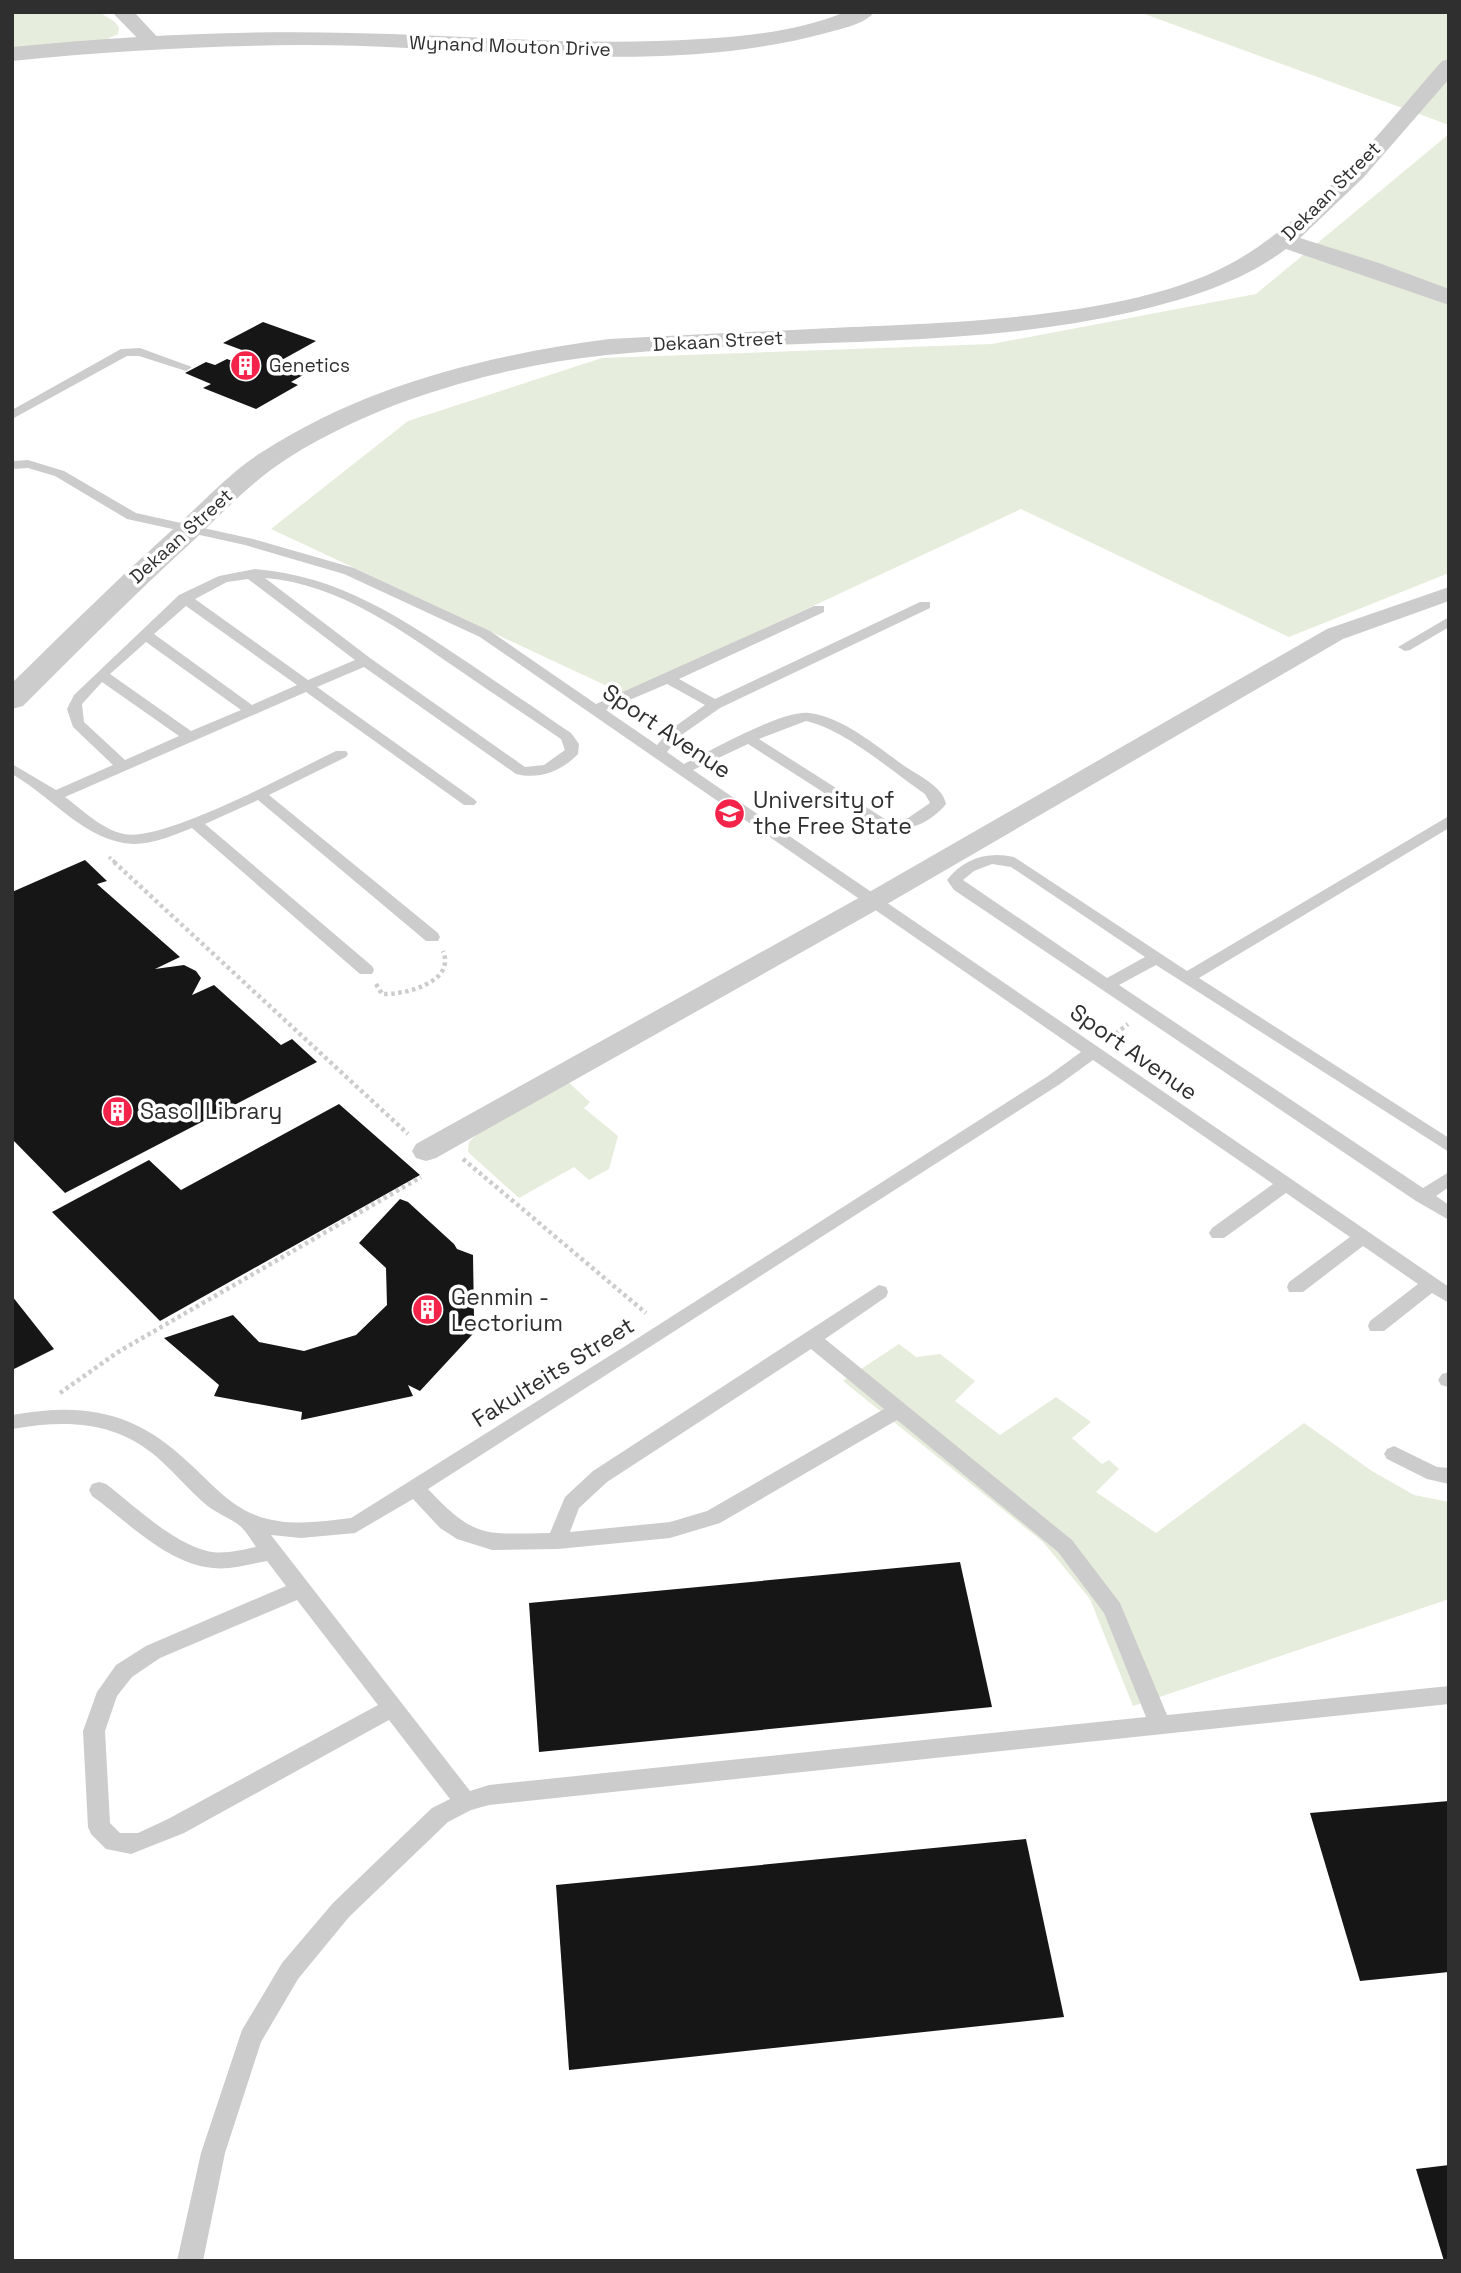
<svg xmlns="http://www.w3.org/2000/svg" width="1461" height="2273" viewBox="0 0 1461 2273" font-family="'Space Grotesk',sans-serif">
	<rect width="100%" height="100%" fill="#fff"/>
	<g fill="#e7eddc">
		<path d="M 12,12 L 99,12 L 115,22 L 119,28 L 118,34 L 103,41 L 12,50 Z"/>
		<path d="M 1139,12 L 1449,12 L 1449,125 Z"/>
		<path d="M 1449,134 L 1449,573 L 1289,637 L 1021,509 L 624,694 L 271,529 L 408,421 L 602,358 L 992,344 L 1256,294 Z"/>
		<path d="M 566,1080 L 590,1102 L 584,1108 L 618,1136 L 609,1169 L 589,1180 L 574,1167 L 519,1198 L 468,1152 L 469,1142 L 481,1130 Z"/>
		<path d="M 899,1344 L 916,1357 L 940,1354 L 975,1381 L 955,1401 L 1000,1435 L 1056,1397 L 1091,1422 L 1072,1438 L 1102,1464 L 1109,1460 L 1119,1469 L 1096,1492 L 1156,1533 L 1304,1423 L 1372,1471 L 1414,1495 L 1449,1502 L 1449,1599 L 1133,1706 L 1090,1599 L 1043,1542 L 843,1381 Z"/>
	</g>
	<g fill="#161616">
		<path d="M 263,322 L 316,341 L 280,361 L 293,365 L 288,368 L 303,375 L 291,382 L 298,385 L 256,409 L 203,388 L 211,384 L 185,373 L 206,362 L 215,365 L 227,359 L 235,362 L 250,353 L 223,343 Z"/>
		<path d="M 85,860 L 107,881 L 97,884 L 180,957 L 155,969 L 184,965 L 196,971 L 201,978 L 192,995 L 214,985 L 281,1045 L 292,1039 L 317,1062 L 65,1193 L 12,1139 L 12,892 Z"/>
		<path d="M 339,1104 L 420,1175 L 160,1321 L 52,1212 L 149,1160 L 181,1190 Z"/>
		<path d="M 400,1199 L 408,1202 L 454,1244 L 457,1249 L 473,1255 L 474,1316 L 471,1319 L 483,1323 L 420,1391 L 408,1385 L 413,1396 L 301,1420 L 302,1412 L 214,1396 L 219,1385 L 164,1338 L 233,1315 L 259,1342 L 304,1351 L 356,1335 L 387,1305 L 386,1268 L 359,1243 Z"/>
		<path d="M 12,1296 L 54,1349 L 12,1370 Z"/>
		<path d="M 960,1562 L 992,1707 L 539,1752 L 529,1603 Z"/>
		<path d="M 1449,1801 L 1449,1972 L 1360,1981 L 1310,1813 Z"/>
		<path d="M 1026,1839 L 1064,2017 L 569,2070 L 556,1885 Z"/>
		<path d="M 1449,2165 L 1449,2261 L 1444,2261 L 1416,2169 Z"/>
	</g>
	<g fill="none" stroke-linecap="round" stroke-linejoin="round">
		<path stroke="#ccc" stroke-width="3.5" stroke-dasharray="2.5 2.5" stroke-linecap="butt" d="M 109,857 L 116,863"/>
		<g stroke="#ccc" stroke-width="4.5" stroke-dasharray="3.5 3.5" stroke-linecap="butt">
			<path d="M 114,862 L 408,1134"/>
			<path d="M 376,984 L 382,994 C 405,995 456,982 443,951"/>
			<path d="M 1110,1038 L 1128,1024"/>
			<path d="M 463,1159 L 646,1313"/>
			<path d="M 60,1393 L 118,1352 L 421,1177"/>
		</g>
		<g fill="#ccc" fill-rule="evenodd">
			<path d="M 140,348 L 192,367 L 186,371 L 139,356 L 127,356 L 12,419 L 12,410 L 121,349 Z"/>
			<path d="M 28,460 L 64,471 L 136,513 L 253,539 L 354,568 L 490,631 L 596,704 L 814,606 L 824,606 L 824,612 L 679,679 L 715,699 L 920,602 L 930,602 L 930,608 L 720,708 L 680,736 L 667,752 L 684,764 C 711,751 781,710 809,713 C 843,717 876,746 903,765 C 917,775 943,786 946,804 C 930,824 904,834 879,828 L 748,744 L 693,770 L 1449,1287 L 1449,1303 L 1432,1293 L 1384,1331 L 1370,1331 L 1368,1326 L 1370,1321 L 1418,1284 L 1363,1246 L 1303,1292 L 1289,1292 L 1287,1287 L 1289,1282 L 1350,1237 L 1286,1193 L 1224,1238 L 1212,1238 L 1209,1233 L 1212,1228 L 1273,1184 L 1093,1060 L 1060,1084 L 428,1489 C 475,1539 484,1534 550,1533 L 565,1497 L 593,1471 L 879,1285 L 886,1287 L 888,1292 L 886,1297 L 825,1339 L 1072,1540 L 1120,1603 L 1167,1715 L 1449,1686 L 1449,1704 L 489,1805 L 471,1810 L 448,1822 L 349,1917 L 298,1979 L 261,2042 L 225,2153 L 203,2261 L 177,2261 L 201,2153 L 242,2030 L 282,1963 L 333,1903 L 432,1808 L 450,1799 L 389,1720 L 184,1833 L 131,1854 L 106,1849 L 91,1834 L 88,1827 L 83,1731 L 97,1692 L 116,1665 L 146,1646 L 286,1586 L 267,1561 C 250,1564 231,1570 213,1568 C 167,1564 127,1521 92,1496 L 89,1490 L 92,1484 L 99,1482 L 106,1484 C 136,1507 170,1541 207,1551 C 223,1555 241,1550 256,1547 C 252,1541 246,1531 240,1526 C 229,1517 215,1513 204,1503 C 188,1489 174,1472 158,1458 C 114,1420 66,1420 12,1429 L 12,1415 C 84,1402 135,1411 189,1463 C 210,1482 228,1504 255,1515 C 285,1527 320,1522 351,1518 L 638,1338 L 1048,1076 L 1081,1052 L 480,637 L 344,574 L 245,545 L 127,519 L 55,476 L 28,468 L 12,469 L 12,461 ZM 667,684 L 705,705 L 670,730 L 657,745 L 606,710 ZM 806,721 C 846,730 891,771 925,794 L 930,803 L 908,818 L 888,821 L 759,739 ZM 811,1349 L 884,1409 L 707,1511 L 670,1522 L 570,1532 L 579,1508 L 607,1482 ZM 897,1420 L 1058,1552 L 1104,1613 L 1146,1717 L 489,1785 L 470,1791 L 271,1535 L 301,1538 L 355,1533 L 413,1499 L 440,1528 L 457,1539 L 492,1550 L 558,1549 L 670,1538 L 720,1523 ZM 297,1600 L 378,1705 L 168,1819 L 138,1833 L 120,1833 L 110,1823 L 105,1731 L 117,1696 L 132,1677 L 160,1658 Z"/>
			<path d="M 255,569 C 340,576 401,618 470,664 C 500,685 530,704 559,725 L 571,733 L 579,744 L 578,754 C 562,771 539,780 516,774 L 364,667 L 317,687 L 474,799 L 477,802 L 474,805 L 464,805 L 306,692 L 65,797 C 81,809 103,830 124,834 C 165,842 294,771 336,751 L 346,751 L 348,754 L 346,757 L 269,795 L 438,933 L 440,937 L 438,941 L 426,941 L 258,800 L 205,824 L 372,966 L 374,970 L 372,974 L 360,974 L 192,828 C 174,835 153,844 134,844 C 87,843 51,796 12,774 L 12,764 L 56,790 L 113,765 L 73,727 L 67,709 L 74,695 L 179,595 L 219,576 ZM 265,578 C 340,584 402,631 462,672 C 495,695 528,716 561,739 L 565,750 L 544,765 L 525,767 L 370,658 ZM 248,579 L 355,660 L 308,680 L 195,599 L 227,582 ZM 186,606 L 297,685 L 252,705 L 154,634 ZM 146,642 L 241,710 L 191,731 L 110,674 ZM 102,682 L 179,736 L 125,760 L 84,722 L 82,704 Z"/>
			<path d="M 1449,617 L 1449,627 L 1410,650 L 1405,651 L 1398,647 Z"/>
			<path d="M 1449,816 L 1449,828 L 1199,978 L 1449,1138 L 1449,1152 L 1156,965 L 1119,985 L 1423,1188 L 1449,1172 L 1449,1187 L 1436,1196 L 1449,1205 L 1449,1220 L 1416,1201 L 954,890 L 947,880 C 964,858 988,851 1014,857 L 1187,971 ZM 992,864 L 1011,867 L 1145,957 L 1107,978 L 963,880 L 974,871 Z"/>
			<path d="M 1449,1372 L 1449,1387 L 1448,1387 L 1441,1385 L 1438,1380 L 1442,1374 Z"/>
			<path d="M 1394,1446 L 1437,1467 L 1449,1468 L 1449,1484 L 1427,1479 L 1387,1459 L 1384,1454 L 1387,1449 Z"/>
		</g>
		<path fill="#ccc" fill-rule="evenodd" d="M 1449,587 L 1449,601 L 1343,639 L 882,907 L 436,1158 L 426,1161 L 416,1158 L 412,1151 L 416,1144 L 864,895 L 1327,629 Z"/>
		<g fill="#ccc" fill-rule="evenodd">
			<path d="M 112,12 L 134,12 L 162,42 L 159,46 L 145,46 Z"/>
			<path d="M 1449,59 L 1449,79 L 1363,178 L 1300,238 L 1379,263 L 1449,289 L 1449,305 L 1286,249 C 1241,283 1187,299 1132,312 C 960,351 782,337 607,355 C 538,362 469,378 403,402 C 358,419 311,441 272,469 C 244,490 219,516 194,540 C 135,594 79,650 23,706 L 12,709 L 12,683 C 68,628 124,573 182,521 C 208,497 232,471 262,452 C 366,385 488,355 609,339 C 690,335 771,331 852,327 C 963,322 1142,317 1239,259 C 1320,210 1380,132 1442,61 Z"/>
		</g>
		<path fill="#ccc" fill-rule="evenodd" d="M 845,12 L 874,12 C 866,24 840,29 826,33 C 655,79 473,44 298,45 C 202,46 107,51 12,61 L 12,47 C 125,36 238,30 351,33 C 467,35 583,47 700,39 C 749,36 799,31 845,12 Z"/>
	</g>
	<defs>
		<symbol id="building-disc" viewBox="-11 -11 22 22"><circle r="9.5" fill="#f42349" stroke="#fff"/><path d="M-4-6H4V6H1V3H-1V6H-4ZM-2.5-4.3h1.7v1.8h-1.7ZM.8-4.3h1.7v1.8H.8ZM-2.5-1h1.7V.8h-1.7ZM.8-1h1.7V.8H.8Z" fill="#fff"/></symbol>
		<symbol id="university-disc" viewBox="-11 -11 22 22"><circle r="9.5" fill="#f42349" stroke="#fff"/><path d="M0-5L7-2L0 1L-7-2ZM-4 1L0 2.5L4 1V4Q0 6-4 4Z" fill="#fff"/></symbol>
	</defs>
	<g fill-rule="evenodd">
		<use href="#building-disc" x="228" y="348" width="35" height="35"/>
		<use href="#university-disc" x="712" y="796" width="35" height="35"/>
		<use href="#building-disc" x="100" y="1094" width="35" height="35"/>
		<use href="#building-disc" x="410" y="1292" width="35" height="35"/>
	</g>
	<g text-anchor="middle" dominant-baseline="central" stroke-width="7" stroke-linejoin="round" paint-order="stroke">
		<g font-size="19" fill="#2f2f2f" stroke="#fff">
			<text transform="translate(510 46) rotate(2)">Wynand Mouton Drive</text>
			<text transform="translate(1331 191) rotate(-45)">Dekaan Street</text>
			<text transform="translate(718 341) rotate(-3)">Dekaan Street</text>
			<text transform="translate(181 536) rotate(-42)">Dekaan Street</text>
		</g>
		<g font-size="19" fill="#2f2f2f" stroke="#fff" text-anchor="start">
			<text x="269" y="365">Genetics</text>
		</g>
		<g font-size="23" fill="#2f2f2f" stroke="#fff">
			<text transform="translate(667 731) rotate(34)">Sport Avenue</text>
			<text transform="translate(1134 1052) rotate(35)">Sport Avenue</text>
			<text transform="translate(553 1372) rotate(-32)">Fakulteits Street</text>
		</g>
		<g font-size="23" fill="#2f2f2f" stroke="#fff" text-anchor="start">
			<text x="753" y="800">University of<tspan x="753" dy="26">the Free State</tspan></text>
			<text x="140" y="1111">Sasol Library</text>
			<text x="451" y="1297">Genmin -<tspan x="451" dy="26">Lectorium</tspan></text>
		</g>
	</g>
	<rect width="1461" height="2273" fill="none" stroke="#2f2f2f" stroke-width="28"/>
</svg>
